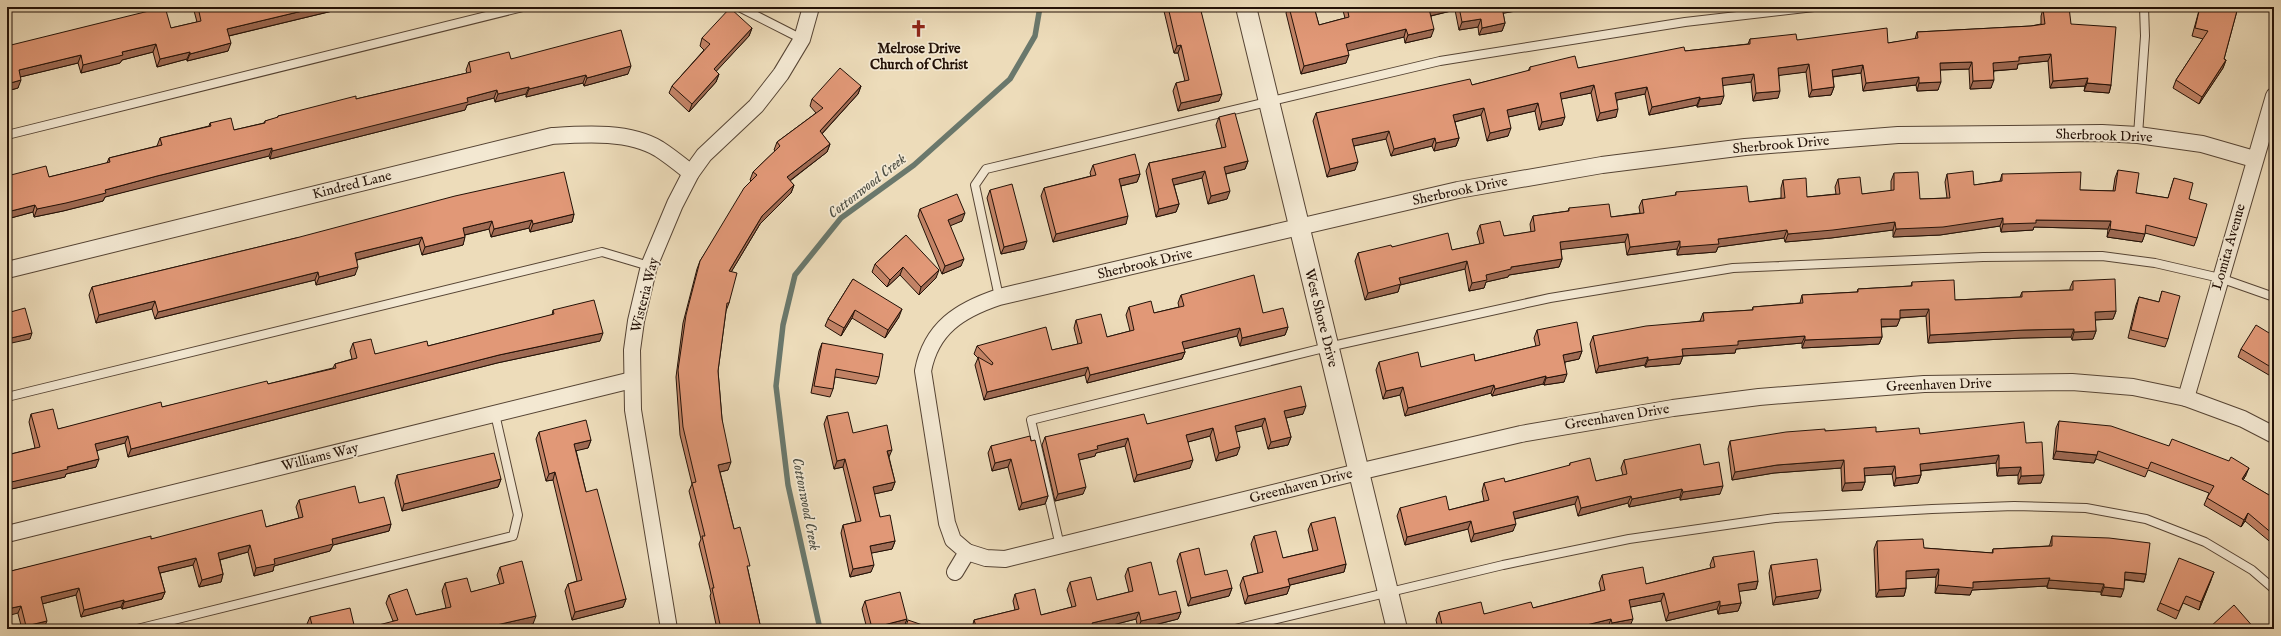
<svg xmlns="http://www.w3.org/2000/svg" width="2281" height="636" viewBox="0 0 2281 636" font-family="'IM FELL English',serif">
	<rect width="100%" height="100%" fill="#eddcba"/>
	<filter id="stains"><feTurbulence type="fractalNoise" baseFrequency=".005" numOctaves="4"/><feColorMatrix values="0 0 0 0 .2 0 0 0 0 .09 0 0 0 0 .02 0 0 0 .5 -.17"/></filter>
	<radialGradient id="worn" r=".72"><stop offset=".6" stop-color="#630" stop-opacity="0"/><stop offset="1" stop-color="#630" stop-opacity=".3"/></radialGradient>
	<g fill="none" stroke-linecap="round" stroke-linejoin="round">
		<path stroke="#6a786c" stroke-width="5.5" d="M 820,629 L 788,485 L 776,386 L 783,325 L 795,275 L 841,218 L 914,165 L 1010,79 L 1035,36 L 1040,7"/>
		<defs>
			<g id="service">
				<path d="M 739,7 L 802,39"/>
				<path d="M 7,135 L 523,7"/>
				<path d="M 2138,135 L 2145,36 L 2144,7"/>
				<path d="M 999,297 L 975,185 L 986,169 L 1440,61 L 1685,22 L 1814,7"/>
				<path d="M 7,397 L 602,252 L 649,266"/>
				<path d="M 1060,546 L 1031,420 L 1328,347 L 1550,298 L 1733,268 L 1983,257 L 2102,256 L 2155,263 L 2220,278 L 2274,297"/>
				<path d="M 137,629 L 513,536 L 518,515 L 495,414"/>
				<path d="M 1235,629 L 1503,565 L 1629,539 L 1775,518 L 1932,509 L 2014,506 L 2086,508 L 2146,519 L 2205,542 L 2252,570 L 2274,589"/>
			</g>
			<g id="minor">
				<path d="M 7,270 L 552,136 C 586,134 629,131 659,149 C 670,156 681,165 691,173"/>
				<path d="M 2186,398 L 2274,96"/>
				<path d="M 7,534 L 632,380"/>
				<path d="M 967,552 L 986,558 L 1005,559 L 1358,472 L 1521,434 L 1673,408 L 1759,397 L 1924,384 L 2072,382 L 2133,387 L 2186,398 L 2243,419 L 2274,435"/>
				<path d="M 955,572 L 967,552 L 953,540 L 947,523 L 923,371 C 931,328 960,310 999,297 L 1458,190 L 1602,165 L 1745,147 L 1898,135 L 2102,133 L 2138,135 L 2202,144 L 2254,159"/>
				<path d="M 669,629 L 633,410 L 632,350 L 636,321 L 649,266 L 675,204 L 691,173 L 704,155 L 756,106 L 781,74 L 802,39 L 811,7"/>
			</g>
			<path id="tertiary" d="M 1246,7 L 1397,629"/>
		</defs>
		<use href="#service" stroke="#564434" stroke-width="10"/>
		<use href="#minor" stroke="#564434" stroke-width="18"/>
		<use href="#tertiary" stroke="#564434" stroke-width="22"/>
		<use href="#service" stroke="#f3e8d2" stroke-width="8"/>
		<use href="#minor" stroke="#f3e8d2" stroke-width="16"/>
		<use href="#tertiary" stroke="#f3e8d2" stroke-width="20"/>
	</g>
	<g fill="#c28366" stroke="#231107">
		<path d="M 193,7 L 349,7 L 229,36 L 228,51 L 187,61 L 187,59 L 157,67 L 153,52 L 122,60 L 120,63 L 81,73 L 78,63 L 20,77 L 18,88 L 7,91 L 7,46 L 171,28 L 197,22 Z"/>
		<path d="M 1163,7 L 1200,7 L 1219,101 L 1178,111 L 1173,91 L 1176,83 L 1185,81 L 1178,53 L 1174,53 Z"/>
		<path d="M 1288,7 L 1314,7 L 1319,25 L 1345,18 L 1342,7 L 1539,7 L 1503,13 L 1505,23 L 1502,31 L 1479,35 L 1478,27 L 1459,30 L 1455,10 L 1431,16 L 1431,37 L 1405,43 L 1404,37 L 1348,50 L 1346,63 L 1301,74 L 1286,13 Z"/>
		<path d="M 2200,7 L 2238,7 L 2224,59 L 2226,60 L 2223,68 L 2199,104 L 2173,88 L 2176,80 L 2203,39 L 2192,36 Z"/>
		<path d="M 2043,9 L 2071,24 L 2111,85 L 2109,93 L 2084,91 L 2085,86 L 2050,88 L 2048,61 L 2018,64 L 2017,69 L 1994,71 L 1991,88 L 1970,89 L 1969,69 L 1940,70 L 1938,90 L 1917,91 L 1916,85 L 1863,91 L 1861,73 L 1833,77 L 1834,87 L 1831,95 L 1809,97 L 1806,72 L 1779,75 L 1778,98 L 1753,101 L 1751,82 L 1723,85 L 1721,104 L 1697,107 L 1697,105 L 1649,115 L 1645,94 L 1617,100 L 1616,117 L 1597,121 L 1591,93 L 1561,99 L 1562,125 L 1539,130 L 1535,111 L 1508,117 L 1508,136 L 1487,141 L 1481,115 L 1455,122 L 1459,138 L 1456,146 L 1434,151 L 1432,146 L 1391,156 L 1386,139 L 1354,146 L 1355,170 L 1327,177 L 1313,121 L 1316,113 L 1472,85 L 1528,71 L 1530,67 L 1578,68 L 1685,51 L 1748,44 L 1750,39 L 1888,43 L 1915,39 L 1917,32 L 2031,26 L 2041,24 L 2041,16 Z"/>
		<path d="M 752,28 L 749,36 L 716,71 L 719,74 L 716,82 L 689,112 L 669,93 L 672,86 L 704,50 L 700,46 L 702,38 Z"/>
		<path d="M 511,59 L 628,74 L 584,86 L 583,83 L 526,97 L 526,94 L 495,102 L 494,98 L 467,105 L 465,110 L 270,159 L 269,156 L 154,184 L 105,197 L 103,201 L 63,211 L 34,217 L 33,212 L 7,219 L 49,177 L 107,163 L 109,158 L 157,146 L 160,138 L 209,126 L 210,123 L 234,130 L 264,123 L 265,121 L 277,118 L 278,116 L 356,99 L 467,73 L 466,70 L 469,62 Z"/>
		<path d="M 861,86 L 858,94 L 822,134 L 830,144 L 827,152 L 790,181 L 794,185 L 791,193 L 760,224 L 731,272 L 729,303 L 726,311 L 718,371 L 722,419 L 728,470 L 720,472 L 734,529 L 748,570 L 761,629 L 717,629 L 710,596 L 711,593 L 699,544 L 701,539 L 689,491 L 692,484 L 680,435 L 676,377 L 683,323 L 697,269 L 700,261 L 751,181 L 750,180 L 753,172 L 775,151 L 774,150 L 777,142 L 816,113 L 810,106 L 812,99 Z"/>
		<path d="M 1219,117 L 1248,161 L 1245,169 L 1226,174 L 1227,199 L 1208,204 L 1202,178 L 1174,185 L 1179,204 L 1176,212 L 1156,217 L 1146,171 L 1149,163 L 1222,148 L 1216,125 Z"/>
		<path d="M 1093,165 L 1140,174 L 1137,182 L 1121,186 L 1126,224 L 1053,242 L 1041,196 L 1044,188 L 1091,176 L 1090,173 Z"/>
		<path d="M 2118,170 L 2136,193 L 2168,198 L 2174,178 L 2189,199 L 2197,238 L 2194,246 L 2145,233 L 2142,242 L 2107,237 L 2108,229 L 2034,227 L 2033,230 L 2001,232 L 2000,226 L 1940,235 L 1893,237 L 1893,230 L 1831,238 L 1785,242 L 1784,238 L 1718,247 L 1716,252 L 1677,255 L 1677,249 L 1627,255 L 1625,242 L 1561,249 L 1562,259 L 1559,267 L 1509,275 L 1508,277 L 1486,282 L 1484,288 L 1469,291 L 1465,269 L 1400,285 L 1398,292 L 1365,300 L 1355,261 L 1358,253 L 1392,247 L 1452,250 L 1480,244 L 1477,233 L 1480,225 L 1504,236 L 1531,232 L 1530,224 L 1533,216 L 1568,211 L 1569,208 L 1611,217 L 1640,213 L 1639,207 L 1642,200 L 1675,196 L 1676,192 L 1749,202 L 1781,198 L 1781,188 L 1783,180 L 1807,197 L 1836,194 L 1835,187 L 1838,179 L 1862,194 L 1891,191 L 1891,181 L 1894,173 L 1920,199 L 1947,198 L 1945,182 L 1947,174 L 1974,185 L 2000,181 L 2002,174 L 2080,190 L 2113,191 L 2115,178 Z"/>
		<path d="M 990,190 L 1024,249 L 1001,254 L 987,198 Z"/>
		<path d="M 920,209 L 962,221 L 950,225 L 961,266 L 942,274 L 918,216 Z"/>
		<path d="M 574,214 L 572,222 L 530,232 L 529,228 L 491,237 L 489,229 L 465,235 L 463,245 L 422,255 L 419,244 L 357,260 L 355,275 L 316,285 L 315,280 L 155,319 L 152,309 L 96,323 L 89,295 L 92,287 L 296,238 Z"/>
		<path d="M 906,235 L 936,278 L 919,295 L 900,275 L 887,287 L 872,272 L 875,264 Z"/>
		<path d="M 853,279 L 899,317 L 885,338 L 852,318 L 841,336 L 825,326 L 828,319 Z"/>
		<path d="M 2073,281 L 2116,311 L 2113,319 L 2095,320 L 2096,331 L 2093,339 L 2072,340 L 2071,337 L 2021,338 L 1928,343 L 1926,316 L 1900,318 L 1897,326 L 1881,327 L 1882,337 L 1879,344 L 1802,348 L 1802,343 L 1736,349 L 1735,353 L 1683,356 L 1680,364 L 1645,367 L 1645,365 L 1596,373 L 1590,344 L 1593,336 L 1700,321 L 1703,313 L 1752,310 L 1753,307 L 1800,303 L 1802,295 L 1857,292 L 1858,289 L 1911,286 L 1912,282 L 1955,300 L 2020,297 L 2022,292 L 2070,290 L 2070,288 Z"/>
		<path d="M 2162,291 L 2168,339 L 2165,347 L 2128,338 L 2136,305 L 2139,297 L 2159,302 Z"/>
		<path d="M 1181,295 L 1263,313 L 1288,327 L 1285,335 L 1240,346 L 1237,336 L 1184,349 L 1185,352 L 1182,359 L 1087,383 L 1085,375 L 984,400 L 975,365 L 978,358 L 974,354 L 977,346 L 1052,350 L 1078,344 L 1074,328 L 1076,320 L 1107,337 L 1130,331 L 1126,315 L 1129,307 L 1154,313 L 1179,307 L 1178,303 Z"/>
		<path d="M 553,310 L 600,341 L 497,363 L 128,457 L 125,443 L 97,450 L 96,467 L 66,474 L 65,477 L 7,490 L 7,455 L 35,448 L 29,422 L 31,414 L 58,429 L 162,407 L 268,384 L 333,368 L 335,364 L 352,359 L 350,351 L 353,343 L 375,354 L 428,346 L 552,315 Z"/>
		<path d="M 1537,330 L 1582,351 L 1579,359 L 1565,362 L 1564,382 L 1544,385 L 1543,384 L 1492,396 L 1491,393 L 1405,416 L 1400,395 L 1383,399 L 1376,370 L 1379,362 L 1421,367 L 1475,361 L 1536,346 L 1534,338 Z"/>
		<path d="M 2274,336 L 2274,378 L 2238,357 L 2241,349 Z"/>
		<path d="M 822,343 L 879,377 L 876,384 L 835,377 L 833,389 L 830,397 L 811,393 L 819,351 Z"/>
		<path d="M 1303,414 L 1286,418 L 1291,437 L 1288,445 L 1268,449 L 1262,426 L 1236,432 L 1237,455 L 1216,461 L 1210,436 L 1188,442 L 1190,468 L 1134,482 L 1125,446 L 1096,453 L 1095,456 L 1079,460 L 1083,494 L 1055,501 L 1042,445 L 1045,437 L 1147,424 Z"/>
		<path d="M 827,416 L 889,457 L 895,482 L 892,490 L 874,494 L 880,517 L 895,541 L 892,549 L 871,553 L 871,572 L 850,577 L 841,533 L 843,525 L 856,522 L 843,467 L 834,469 L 824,424 Z"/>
		<path d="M 2059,421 L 2246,475 L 2243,480 L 2274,498 L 2274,545 L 2245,521 L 2241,527 L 2204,505 L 2207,498 L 2209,493 L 2148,470 L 2145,477 L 2096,459 L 2094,463 L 2053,459 L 2056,428 Z"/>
		<path d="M 1825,431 L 1876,432 L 1920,434 L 2026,443 L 2041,483 L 2018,484 L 2018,475 L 1997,476 L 1996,463 L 1921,471 L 1921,475 L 1918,483 L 1894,486 L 1892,474 L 1865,475 L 1865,482 L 1862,490 L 1842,491 L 1841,468 L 1774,473 L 1732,480 L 1728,449 L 1730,441 Z"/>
		<path d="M 539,432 L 591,440 L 588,448 L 576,450 L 586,492 L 626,599 L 623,607 L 572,620 L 565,591 L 568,584 L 577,581 L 553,480 L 546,481 L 536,439 Z"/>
		<path d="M 1031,441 L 1048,496 L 1045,504 L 1019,510 L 1008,467 L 992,471 L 988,453 L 991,446 Z"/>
		<path d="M 1624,460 L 1704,465 L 1720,494 L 1680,500 L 1680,497 L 1629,507 L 1628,503 L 1578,516 L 1575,504 L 1515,519 L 1513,531 L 1471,542 L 1468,529 L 1405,545 L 1397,516 L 1400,508 L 1449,510 L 1484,501 L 1482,491 L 1484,483 L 1505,482 L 1569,466 L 1570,463 L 1596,481 L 1623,475 L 1621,468 Z"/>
		<path d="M 397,475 L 501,479 L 498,487 L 402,511 L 395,483 Z"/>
		<path d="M 299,500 L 359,503 L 391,524 L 389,531 L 333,545 L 330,551 L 274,566 L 273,571 L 254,576 L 248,552 L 220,560 L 223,574 L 221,582 L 199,587 L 193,565 L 160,573 L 165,592 L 162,599 L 122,609 L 121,607 L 81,617 L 76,595 L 42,604 L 44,628 L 42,629 L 22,629 L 7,572 L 151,539 L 266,527 L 299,518 L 296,507 Z"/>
		<path d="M 1311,523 L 1346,564 L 1344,572 L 1290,585 L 1287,594 L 1245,604 L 1240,585 L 1243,577 L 1258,573 L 1251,544 L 1254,536 L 1283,558 L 1313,551 L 1308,530 Z"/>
		<path d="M 2052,536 L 2146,574 L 2144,582 L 2125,580 L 2121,597 L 2101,595 L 2101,592 L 2047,588 L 2047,586 L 1972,590 L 1970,595 L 1935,593 L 1936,577 L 1906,578 L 1906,588 L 1904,596 L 1876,597 L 1874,549 L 1877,541 L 1924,548 L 1992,553 L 1993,549 L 2049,546 L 2050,544 Z"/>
		<path d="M 1180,553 L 1205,575 L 1232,588 L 1229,596 L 1188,606 L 1177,561 Z"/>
		<path d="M 1713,557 L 1758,581 L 1756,589 L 1739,591 L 1741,603 L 1738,611 L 1718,614 L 1717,609 L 1666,621 L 1661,601 L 1630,607 L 1630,626 L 1618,629 L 1609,629 L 1608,627 L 1599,629 L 1438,629 L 1436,620 L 1439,612 L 1484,614 L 1533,608 L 1601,591 L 1599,583 L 1602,575 L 1646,584 L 1711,568 L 1710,565 Z"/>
		<path d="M 1771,565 L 1818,598 L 1773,605 L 1769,573 Z"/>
		<path d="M 500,567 L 533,624 L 393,621 L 386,603 L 389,595 L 416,615 L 446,608 L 442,591 L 445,583 L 471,592 L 500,585 L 497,575 Z"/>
		<path d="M 1128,568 L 1159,595 L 1181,612 L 1178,619 L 1139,629 L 1138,629 L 1136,619 L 1097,629 L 972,629 L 972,628 L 974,620 L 1015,610 L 1013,601 L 1015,594 L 1041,615 L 1072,607 L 1067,590 L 1070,582 L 1097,600 L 1129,592 L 1125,576 Z"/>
		<path d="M 2211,580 L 2199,610 L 2183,603 L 2176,619 L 2157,610 L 2160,603 Z"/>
		<path d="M 865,601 L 907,619 L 904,627 L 895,629 L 867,629 L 862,609 Z"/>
		<path d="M 310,617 L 355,629 L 308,629 L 307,624 Z"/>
	</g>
	<g fill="#9e6a53" stroke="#231107">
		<path d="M 319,7 L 349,7 L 224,37 L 227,29 Z"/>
		<path d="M 1438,7 L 1456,7 L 1455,10 L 1426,17 L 1429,9 Z"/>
		<path d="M 1501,7 L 1539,7 L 1499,14 Z"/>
		<path d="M 1565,7 L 1575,7 L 1564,9 Z"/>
		<path d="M 1618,7 L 1631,7 L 1618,9 Z"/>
		<path d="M 1481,19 L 1478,27 L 1459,30 L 1462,22 Z"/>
		<path d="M 1505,23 L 1502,31 L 1479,35 L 1482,28 Z"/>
		<path d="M 752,28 L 749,36 L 711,77 L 714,69 Z"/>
		<path d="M 1406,29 L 1404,37 L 1343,52 L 1346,44 Z"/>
		<path d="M 1434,29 L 1431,37 L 1405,43 L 1408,35 Z"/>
		<path d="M 231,43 L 228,51 L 187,61 L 190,54 Z"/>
		<path d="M 156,44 L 153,52 L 122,60 L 120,63 L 81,73 L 83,65 L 122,52 Z"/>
		<path d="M 1181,45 L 1178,53 L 1174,53 L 1177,46 Z"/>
		<path d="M 190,52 L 187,59 L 157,67 L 160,59 Z"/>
		<path d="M 2051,54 L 2048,61 L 2018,64 L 2017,69 L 1990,71 L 1993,63 L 2019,57 Z"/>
		<path d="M 81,55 L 78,63 L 16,78 L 19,70 Z"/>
		<path d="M 1349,55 L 1346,63 L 1301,74 L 1304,66 Z"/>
		<path d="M 2226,60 L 2223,68 L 2199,104 L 2202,97 Z"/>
		<path d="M 1972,62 L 1969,69 L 1937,70 L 1940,63 Z"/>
		<path d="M 1809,64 L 1806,72 L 1775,76 L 1778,68 Z"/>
		<path d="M 1863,65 L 1861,73 L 1829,77 L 1832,70 Z"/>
		<path d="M 631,66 L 628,74 L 584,86 L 587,78 Z"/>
		<path d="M 719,74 L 716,82 L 689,112 L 692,104 Z"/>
		<path d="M 1754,74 L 1751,82 L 1719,86 L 1722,78 Z"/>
		<path d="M 586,75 L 583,83 L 526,97 L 529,89 Z"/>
		<path d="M 1919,77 L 1916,85 L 1863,91 L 1866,83 Z"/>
		<path d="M 2088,78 L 2085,86 L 2050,88 L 2053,81 Z"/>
		<path d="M 21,80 L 18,88 L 7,91 L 7,84 Z"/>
		<path d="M 1994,80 L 1991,88 L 1970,89 L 1973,81 Z"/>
		<path d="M 1941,82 L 1938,90 L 1917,91 L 1919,83 Z"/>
		<path d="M 2087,83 L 2111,85 L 2109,93 L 2084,91 Z"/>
		<path d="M 1594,85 L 1591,93 L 1557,100 L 1560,93 Z"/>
		<path d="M 861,86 L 858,94 L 817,139 L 820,131 Z"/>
		<path d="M 529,87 L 526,94 L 495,102 L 498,94 Z"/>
		<path d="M 1647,87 L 1645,94 L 1612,101 L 1615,93 Z"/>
		<path d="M 1834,87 L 1831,95 L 1809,97 L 1812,90 Z"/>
		<path d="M 497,90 L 494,98 L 467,105 L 465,110 L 270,159 L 272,151 L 467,98 Z"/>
		<path d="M 1780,91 L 1778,98 L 1753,101 L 1756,93 Z"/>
		<path d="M 1222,94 L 1219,101 L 1178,111 L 1181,103 Z"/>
		<path d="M 1724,96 L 1721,104 L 1697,107 L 1700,99 Z"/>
		<path d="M 1700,97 L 1697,105 L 1649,115 L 1652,107 Z"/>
		<path d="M 1538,103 L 1535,111 L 1504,118 L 1507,110 Z"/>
		<path d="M 1484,108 L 1481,115 L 1450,123 L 1453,115 Z"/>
		<path d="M 1618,109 L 1616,117 L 1597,121 L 1600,113 Z"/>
		<path d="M 1565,117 L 1562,125 L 1539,130 L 1542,122 Z"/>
		<path d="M 1511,128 L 1508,136 L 1487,141 L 1490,133 Z"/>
		<path d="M 1389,131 L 1386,139 L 1349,147 L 1352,139 Z"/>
		<path d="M 1435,138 L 1432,146 L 1391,156 L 1394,149 Z"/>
		<path d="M 1459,138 L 1456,146 L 1434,151 L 1436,143 Z"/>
		<path d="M 830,144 L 827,152 L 784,185 L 787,177 Z"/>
		<path d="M 272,148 L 269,156 L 105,197 L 103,201 L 63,211 L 34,217 L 37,209 L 105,190 L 157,176 Z"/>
		<path d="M 1248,161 L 1245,169 L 1221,175 L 1224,167 Z"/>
		<path d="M 1358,162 L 1355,170 L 1327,177 L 1330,169 Z"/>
		<path d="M 1205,171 L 1202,178 L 1170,186 L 1172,179 Z"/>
		<path d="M 1140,174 L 1137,182 L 1116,187 L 1119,179 Z"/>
		<path d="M 794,185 L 791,193 L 760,224 L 727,279 L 729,271 L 762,216 Z"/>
		<path d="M 1230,191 L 1227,199 L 1208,204 L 1211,196 Z"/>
		<path d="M 1179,204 L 1176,212 L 1156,217 L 1159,209 Z"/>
		<path d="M 35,205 L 33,212 L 7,219 L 7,212 Z"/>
		<path d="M 965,213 L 962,221 L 945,228 L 948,220 Z"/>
		<path d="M 574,214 L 572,222 L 530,232 L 533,224 Z"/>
		<path d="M 1128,216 L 1126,224 L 1053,242 L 1056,234 Z"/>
		<path d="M 2003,218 L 2000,226 L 1940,235 L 1893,237 L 1896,229 Z"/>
		<path d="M 532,220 L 529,228 L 491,237 L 494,229 Z"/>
		<path d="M 2036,220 L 2111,221 L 2108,229 L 2034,227 L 2033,230 L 2001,232 L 2003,224 Z"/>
		<path d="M 492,221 L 489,229 L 460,236 L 463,228 Z"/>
		<path d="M 1895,222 L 1893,230 L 1831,238 L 1785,242 L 1788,234 Z"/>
		<path d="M 2110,229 L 2145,234 L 2142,242 L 2107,237 Z"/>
		<path d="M 1787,230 L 1784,238 L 1718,247 L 1716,252 L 1677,255 L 1680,247 L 1718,239 Z"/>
		<path d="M 1628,234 L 1625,242 L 1557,250 L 1560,242 Z"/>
		<path d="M 422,237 L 419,244 L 352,261 L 355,253 Z"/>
		<path d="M 465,237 L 463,245 L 422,255 L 425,247 Z"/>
		<path d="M 1027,241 L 1024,249 L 1001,254 L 1004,247 Z"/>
		<path d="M 1680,241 L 1677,249 L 1627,255 L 1630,247 Z"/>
		<path d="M 964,259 L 961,266 L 942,274 L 945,266 Z"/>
		<path d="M 1562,259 L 1559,267 L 1509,275 L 1508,277 L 1486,282 L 1484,288 L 1469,291 L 1472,283 L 1486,275 L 1511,267 Z"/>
		<path d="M 1467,261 L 1465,269 L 1400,285 L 1398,292 L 1365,300 L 1368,293 L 1399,278 Z"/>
		<path d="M 358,267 L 355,275 L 316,285 L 319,277 Z"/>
		<path d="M 903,267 L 900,275 L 887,287 L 890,280 Z"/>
		<path d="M 939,270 L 936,278 L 919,295 L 921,287 Z"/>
		<path d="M 318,272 L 315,280 L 155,319 L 158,312 Z"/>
		<path d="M 155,301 L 152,309 L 96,323 L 99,315 Z"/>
		<path d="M 902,309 L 899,317 L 885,338 L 888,330 Z"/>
		<path d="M 1929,309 L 1926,316 L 1897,318 L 1900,310 Z"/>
		<path d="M 855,310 L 852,318 L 841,336 L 844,328 Z"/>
		<path d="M 2116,311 L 2113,319 L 2092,320 L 2095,312 Z"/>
		<path d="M 1881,319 L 1900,319 L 1897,326 L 1878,327 Z"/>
		<path d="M 1288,327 L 1285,335 L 1240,346 L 1242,338 Z"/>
		<path d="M 1240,328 L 1237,336 L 1180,350 L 1182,342 Z"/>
		<path d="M 2074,329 L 2071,337 L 2021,338 L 1928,343 L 1930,335 L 2024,330 Z"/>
		<path d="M 2096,331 L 2093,339 L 2072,340 L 2074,332 Z"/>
		<path d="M 32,333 L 30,339 L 7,344 L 7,339 Z"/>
		<path d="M 603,333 L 600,341 L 497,363 L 128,457 L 131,449 L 499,355 Z"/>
		<path d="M 1805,336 L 1802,343 L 1736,349 L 1735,353 L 1680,356 L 1682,349 L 1738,341 Z"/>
		<path d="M 1882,337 L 1879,344 L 1802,348 L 1805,340 Z"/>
		<path d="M 1582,351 L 1579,359 L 1560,363 L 1563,355 Z"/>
		<path d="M 1185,352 L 1182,359 L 1087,383 L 1090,375 Z"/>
		<path d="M 1683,356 L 1680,364 L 1645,367 L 1648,360 Z"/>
		<path d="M 1648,357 L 1645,365 L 1596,373 L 1599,366 Z"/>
		<path d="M 1088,367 L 1085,375 L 984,400 L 987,392 Z"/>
		<path d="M 1567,374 L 1564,382 L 1544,385 L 1546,378 Z"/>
		<path d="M 1546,376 L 1543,384 L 1492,396 L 1495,389 Z"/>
		<path d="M 1494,385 L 1491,393 L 1405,416 L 1408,408 Z"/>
		<path d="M 1403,387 L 1400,395 L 1383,399 L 1386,391 Z"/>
		<path d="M 1306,406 L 1303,414 L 1282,419 L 1284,411 Z"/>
		<path d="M 1265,418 L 1262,426 L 1232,433 L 1235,426 Z"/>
		<path d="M 1213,428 L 1210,436 L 1184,443 L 1186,435 Z"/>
		<path d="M 128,436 L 125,443 L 92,452 L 95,444 Z"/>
		<path d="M 1291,437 L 1288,445 L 1268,449 L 1271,442 Z"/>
		<path d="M 1128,438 L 1125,446 L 1096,453 L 1095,456 L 1075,461 L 1078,454 L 1097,446 Z"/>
		<path d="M 591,440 L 588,448 L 571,452 L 574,444 Z"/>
		<path d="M 1240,447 L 1237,455 L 1216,461 L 1219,453 Z"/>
		<path d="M 892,450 L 889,457 L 887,451 Z"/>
		<path d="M 2056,451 L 2097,455 L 2094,463 L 2053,459 Z"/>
		<path d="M 1999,455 L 1996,463 L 1917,471 L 1920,464 Z"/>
		<path d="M 99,459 L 96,467 L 66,474 L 65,477 L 7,490 L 7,483 Z"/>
		<path d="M 845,459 L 843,467 L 834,469 L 837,461 Z"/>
		<path d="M 1011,459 L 1008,467 L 992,471 L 995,463 Z"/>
		<path d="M 1193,460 L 1190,468 L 1134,482 L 1137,475 Z"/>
		<path d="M 1844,460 L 1841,468 L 1774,473 L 1732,480 L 1735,472 L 1777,465 Z"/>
		<path d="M 731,462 L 728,470 L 716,473 L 718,465 Z"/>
		<path d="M 1895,466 L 1892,474 L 1861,476 L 1864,468 Z"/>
		<path d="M 2021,467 L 2018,475 L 1997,476 L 1999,468 Z"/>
		<path d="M 2249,468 L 2246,475 L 2239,487 L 2242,479 Z"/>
		<path d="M 555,472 L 553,480 L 546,481 L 549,474 Z"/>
		<path d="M 1921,475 L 1918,483 L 1894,486 L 1896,478 Z"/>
		<path d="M 2044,475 L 2041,483 L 2018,484 L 2021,476 Z"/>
		<path d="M 501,479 L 498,487 L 402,511 L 404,504 Z"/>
		<path d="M 895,482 L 892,490 L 870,495 L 873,487 Z"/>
		<path d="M 1865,482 L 1862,490 L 1842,491 L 1845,483 Z"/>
		<path d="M 1723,486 L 1720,494 L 1680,500 L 1683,492 Z"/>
		<path d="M 1086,487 L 1083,494 L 1055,501 L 1058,494 Z"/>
		<path d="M 1682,489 L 1680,497 L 1629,507 L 1632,499 Z"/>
		<path d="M 1048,496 L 1045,504 L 1019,510 L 1022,503 Z"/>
		<path d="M 1578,496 L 1575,504 L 1510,520 L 1513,512 Z"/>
		<path d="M 1631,496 L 1628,503 L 1578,516 L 1581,508 Z"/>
		<path d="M 2248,513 L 2245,521 L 2241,527 L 2244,520 Z"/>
		<path d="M 1471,521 L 1468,529 L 1405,545 L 1407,537 Z"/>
		<path d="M 391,524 L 389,531 L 333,545 L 330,551 L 274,566 L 273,571 L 254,576 L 256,568 L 274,559 L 332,539 Z"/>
		<path d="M 1516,524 L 1513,531 L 1471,542 L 1474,534 Z"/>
		<path d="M 895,541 L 892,549 L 867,554 L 870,546 Z"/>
		<path d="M 250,545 L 248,552 L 215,561 L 218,553 Z"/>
		<path d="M 196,558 L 193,565 L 156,574 L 158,567 Z"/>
		<path d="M 1346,564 L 1344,572 L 1286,586 L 1288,579 Z"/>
		<path d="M 874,565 L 871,572 L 850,577 L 853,569 Z"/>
		<path d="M 1939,569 L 1936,577 L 1903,579 L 1906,571 Z"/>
		<path d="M 2125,572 L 2146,574 L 2144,582 L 2123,579 Z"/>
		<path d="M 2214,572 L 2211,580 L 2199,610 L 2201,602 Z"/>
		<path d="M 223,574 L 221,582 L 199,587 L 202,580 Z"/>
		<path d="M 2050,578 L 2047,586 L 1972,590 L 1970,595 L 1935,593 L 1938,585 L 1973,582 Z"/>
		<path d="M 2049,580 L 2104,584 L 2101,592 L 2047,588 Z"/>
		<path d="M 1758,581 L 1756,589 L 1735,592 L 1738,584 Z"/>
		<path d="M 1290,586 L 1287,594 L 1245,604 L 1248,596 Z"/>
		<path d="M 2104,587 L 2124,589 L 2121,597 L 2101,595 Z"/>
		<path d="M 79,588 L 76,595 L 38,605 L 41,597 Z"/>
		<path d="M 1232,588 L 1229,596 L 1188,606 L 1191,598 Z"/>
		<path d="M 1906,588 L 1904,596 L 1876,597 L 1879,590 Z"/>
		<path d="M 1821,590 L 1818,598 L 1773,605 L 1776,597 Z"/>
		<path d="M 165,592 L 162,599 L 122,609 L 124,602 Z"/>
		<path d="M 1664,593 L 1661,601 L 1626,608 L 1629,600 Z"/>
		<path d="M 626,599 L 623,607 L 572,620 L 575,612 Z"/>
		<path d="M 124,600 L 121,607 L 81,617 L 84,610 Z"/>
		<path d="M 1720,601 L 1717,609 L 1666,621 L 1669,613 Z"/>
		<path d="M 1741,603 L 1738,611 L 1718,614 L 1720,606 Z"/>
		<path d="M 21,606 L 18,613 L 7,616 L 7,609 Z"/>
		<path d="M 1139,612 L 1136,619 L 1097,629 L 1090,629 L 1092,623 Z"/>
		<path d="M 1181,612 L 1178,619 L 1138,629 L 1141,621 Z"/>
		<path d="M 536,616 L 533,624 L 510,629 L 479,629 Z"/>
		<path d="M 907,619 L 904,627 L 895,629 L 872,629 L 872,628 Z"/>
		<path d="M 1611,619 L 1608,627 L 1599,629 L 1570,629 Z"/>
		<path d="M 1633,619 L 1630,626 L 1618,629 L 1610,629 L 1612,623 Z"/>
		<path d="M 47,621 L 44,628 L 42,629 L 25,629 L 26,626 Z"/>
	</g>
	<g fill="#e19877" stroke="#231107">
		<path d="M 165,7 L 171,28 L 201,21 L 198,7 L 319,7 L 227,29 L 231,43 L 190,54 L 190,52 L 160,59 L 156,44 L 122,52 L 123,55 L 83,65 L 81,55 L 19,70 L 21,80 L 7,84 L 7,46 Z"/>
		<path d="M 1168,7 L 1200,7 L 1222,94 L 1181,103 L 1176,83 L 1189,80 L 1181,45 L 1177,46 Z"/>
		<path d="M 1289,7 L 1314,7 L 1319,25 L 1349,17 L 1347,7 L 1438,7 L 1429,9 L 1434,29 L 1408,35 L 1406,29 L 1346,44 L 1349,55 L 1304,66 Z"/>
		<path d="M 1459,7 L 1502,7 L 1505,23 L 1482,28 L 1481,19 L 1462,22 Z"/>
		<path d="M 2063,7 L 2069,7 L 2071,24 L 2116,27 L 2111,85 L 2087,83 L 2088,78 L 2053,81 L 2051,54 L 2019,57 L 2019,61 L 1993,63 L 1994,80 L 1973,81 L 1972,62 L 1940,63 L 1941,82 L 1919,83 L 1919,77 L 1866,83 L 1863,65 L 1832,70 L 1834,87 L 1812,90 L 1809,64 L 1778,68 L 1780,91 L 1756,93 L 1754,74 L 1722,78 L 1724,96 L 1700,99 L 1700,97 L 1652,107 L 1647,87 L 1615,93 L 1618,109 L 1600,113 L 1594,85 L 1560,93 L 1565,117 L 1542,122 L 1538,103 L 1507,110 L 1511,128 L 1490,133 L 1484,108 L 1453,115 L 1459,138 L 1436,143 L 1435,138 L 1394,149 L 1389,131 L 1352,139 L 1358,162 L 1330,169 L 1316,113 L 1470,79 L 1472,85 L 1530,70 L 1530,67 L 1575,56 L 1578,68 L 1684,47 L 1685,51 L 1750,44 L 1750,39 L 1796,34 L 1797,40 L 1887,28 L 1888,43 L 1918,38 L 1917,32 L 2031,26 L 2045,24 L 2043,9 Z"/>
		<path d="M 2200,7 L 2238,7 L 2224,59 L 2226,60 L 2202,97 L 2176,80 L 2208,31 L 2195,28 Z"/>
		<path d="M 730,8 L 752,28 L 714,69 L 719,74 L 692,104 L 672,86 L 710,44 L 702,38 Z"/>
		<path d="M 621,30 L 631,66 L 587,78 L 586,75 L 529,89 L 529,87 L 498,94 L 497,90 L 467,98 L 468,102 L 272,151 L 272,148 L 157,176 L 105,190 L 106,193 L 66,203 L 37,209 L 35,205 L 7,212 L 7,176 L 46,166 L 49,177 L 110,162 L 109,158 L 162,145 L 160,138 L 211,126 L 210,123 L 231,118 L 234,130 L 265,123 L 265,121 L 278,117 L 278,116 L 356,96 L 356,99 L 471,72 L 469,62 L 509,52 L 511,59 Z"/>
		<path d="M 840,68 L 861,86 L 820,131 L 830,144 L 787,177 L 794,185 L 762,216 L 729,271 L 737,273 L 729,303 L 727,303 L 718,371 L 722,419 L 731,462 L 718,465 L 734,529 L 740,527 L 750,566 L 747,566 L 761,629 L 721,629 L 712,588 L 714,588 L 702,536 L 705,536 L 692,483 L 696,482 L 683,427 L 678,370 L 686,315 L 700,261 L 744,188 L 757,175 L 753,172 L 780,146 L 777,142 L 823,108 L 812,99 Z"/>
		<path d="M 1235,113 L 1248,161 L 1224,167 L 1230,191 L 1211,196 L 1205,171 L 1172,179 L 1179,204 L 1159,209 L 1149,163 L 1226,147 L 1219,117 Z"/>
		<path d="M 1135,154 L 1140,174 L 1119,179 L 1128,216 L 1056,234 L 1044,188 L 1096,175 L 1093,165 Z"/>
		<path d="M 2118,170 L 2139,173 L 2136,193 L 2168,198 L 2174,178 L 2193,183 L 2189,199 L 2207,204 L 2197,238 L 2146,225 L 2145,234 L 2110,229 L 2111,221 L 2036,220 L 2036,223 L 2003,224 L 2003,218 L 1943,227 L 1896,229 L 1895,222 L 1833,230 L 1788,234 L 1787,230 L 1718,239 L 1719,244 L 1680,247 L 1680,241 L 1630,247 L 1628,234 L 1560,242 L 1562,259 L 1511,267 L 1511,269 L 1486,275 L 1487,280 L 1472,283 L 1467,261 L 1399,278 L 1401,284 L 1368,293 L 1358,253 L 1391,245 L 1392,247 L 1448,233 L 1452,250 L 1484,243 L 1480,225 L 1500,221 L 1504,236 L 1535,231 L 1533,216 L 1569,211 L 1569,208 L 1609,204 L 1611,217 L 1644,213 L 1642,200 L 1676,195 L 1676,192 L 1747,186 L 1749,202 L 1785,198 L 1783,180 L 1806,178 L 1807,197 L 1840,194 L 1838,179 L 1860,177 L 1862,194 L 1894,190 L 1894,173 L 1918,172 L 1920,199 L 1950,198 L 1947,174 L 1973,171 L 1974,185 L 2002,181 L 2002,174 L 2081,172 L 2080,190 L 2115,191 Z"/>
		<path d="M 564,172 L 574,214 L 533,224 L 532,220 L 494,229 L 492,221 L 463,228 L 465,237 L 425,247 L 422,237 L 355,253 L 358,267 L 319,277 L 318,272 L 158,312 L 155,301 L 99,315 L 92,287 L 296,238 L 455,196 Z"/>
		<path d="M 1012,184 L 1027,241 L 1004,247 L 990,190 Z"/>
		<path d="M 957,194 L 965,213 L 948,220 L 964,259 L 945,266 L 920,209 Z"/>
		<path d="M 906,235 L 939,270 L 921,287 L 903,267 L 890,280 L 875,264 Z"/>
		<path d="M 1254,275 L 1263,313 L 1283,308 L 1288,327 L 1242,338 L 1240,328 L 1182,342 L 1185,352 L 1090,375 L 1088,367 L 987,392 L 978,357 L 992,365 L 993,363 L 977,346 L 1046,327 L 1052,350 L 1082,343 L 1076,320 L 1101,314 L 1107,337 L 1134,330 L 1129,307 L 1151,301 L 1154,313 L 1184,306 L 1181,295 Z"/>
		<path d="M 853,279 L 902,309 L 888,330 L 855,310 L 844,328 L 828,319 Z"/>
		<path d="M 2115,279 L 2116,311 L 2095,312 L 2096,331 L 2074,332 L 2074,329 L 2024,330 L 1930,335 L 1929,309 L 1900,310 L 1900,319 L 1881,319 L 1882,337 L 1805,340 L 1805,336 L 1738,341 L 1738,345 L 1682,349 L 1683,356 L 1648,360 L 1648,357 L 1599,366 L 1593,336 L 1646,326 L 1704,321 L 1703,313 L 1753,310 L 1753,307 L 1803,303 L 1802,295 L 1858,292 L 1858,289 L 1912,286 L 1912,282 L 1954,280 L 1955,300 L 2022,297 L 2022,292 L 2073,290 L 2073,281 Z"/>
		<path d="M 2162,291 L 2180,296 L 2168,339 L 2131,330 L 2139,297 L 2159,302 Z"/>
		<path d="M 594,300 L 603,333 L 499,355 L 131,449 L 128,436 L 95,444 L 99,459 L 67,467 L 68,469 L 7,483 L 7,455 L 40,447 L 31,414 L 53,409 L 58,429 L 161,402 L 162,407 L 267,381 L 268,384 L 336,368 L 335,364 L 357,358 L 353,343 L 371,339 L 375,354 L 427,341 L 428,346 L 554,314 L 553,310 Z"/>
		<path d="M 25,308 L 32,333 L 7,339 L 7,313 Z"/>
		<path d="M 1577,322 L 1582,351 L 1563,355 L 1567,374 L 1546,378 L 1546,376 L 1495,389 L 1494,385 L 1408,408 L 1403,387 L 1386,391 L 1379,362 L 1418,352 L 1421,367 L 1474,354 L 1475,361 L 1540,345 L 1537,330 Z"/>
		<path d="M 2256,325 L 2274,336 L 2274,369 L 2241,349 Z"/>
		<path d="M 822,343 L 883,354 L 879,377 L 836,369 L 833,389 L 814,386 Z"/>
		<path d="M 1301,386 L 1306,406 L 1284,411 L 1291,437 L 1271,442 L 1265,418 L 1235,426 L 1240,447 L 1219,453 L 1213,428 L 1186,435 L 1193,460 L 1137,475 L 1128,438 L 1097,446 L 1098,449 L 1078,454 L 1086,487 L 1058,494 L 1045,437 L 1144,414 L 1147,424 Z"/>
		<path d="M 848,412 L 853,433 L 887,425 L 892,450 L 887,451 L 895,482 L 873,487 L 880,517 L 890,515 L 895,541 L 870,546 L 874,565 L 853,569 L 843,525 L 861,521 L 845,459 L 837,461 L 827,416 Z"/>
		<path d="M 586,420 L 591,440 L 574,444 L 586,492 L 597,489 L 626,599 L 575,612 L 568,584 L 582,580 L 555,472 L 549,474 L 539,432 Z"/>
		<path d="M 2059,421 L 2111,426 L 2169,446 L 2172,439 L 2229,461 L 2231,457 L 2249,468 L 2242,479 L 2274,498 L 2274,535 L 2248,513 L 2244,520 L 2207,498 L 2214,486 L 2151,462 L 2148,469 L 2098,451 L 2097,455 L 2056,451 Z"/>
		<path d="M 2024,422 L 2026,443 L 2042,442 L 2044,475 L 2021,476 L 2021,467 L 1999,468 L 1999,455 L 1920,464 L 1921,475 L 1896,478 L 1895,466 L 1864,468 L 1865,482 L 1845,483 L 1844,460 L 1777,465 L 1735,472 L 1730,441 L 1786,432 L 1825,429 L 1825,431 L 1876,427 L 1876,432 L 1919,428 L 1920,434 Z"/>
		<path d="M 1030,436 L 1031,441 L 1035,440 L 1048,496 L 1022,503 L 1011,459 L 995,463 L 991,446 Z"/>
		<path d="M 1700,444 L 1704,465 L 1719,462 L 1723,486 L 1683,492 L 1682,489 L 1632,499 L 1631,496 L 1581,508 L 1578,496 L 1513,512 L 1516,524 L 1474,534 L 1471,521 L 1407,537 L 1400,508 L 1446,496 L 1449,510 L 1489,500 L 1484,483 L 1504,478 L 1505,482 L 1570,465 L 1570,463 L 1590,458 L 1596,481 L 1627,474 L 1624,460 Z"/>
		<path d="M 494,453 L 501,479 L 404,504 L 397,475 Z"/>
		<path d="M 355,486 L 359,503 L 384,497 L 391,524 L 332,539 L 333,544 L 274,559 L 275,564 L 256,568 L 250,545 L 218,553 L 223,574 L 202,580 L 196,558 L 158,567 L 165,592 L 124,602 L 124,600 L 84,610 L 79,588 L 41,597 L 47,621 L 26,626 L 21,606 L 7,609 L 7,572 L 151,536 L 151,539 L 262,510 L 266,527 L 303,517 L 299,500 Z"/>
		<path d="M 1335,517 L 1346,564 L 1288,579 L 1290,586 L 1248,596 L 1243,577 L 1263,572 L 1254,536 L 1276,531 L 1283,558 L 1318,550 L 1311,523 Z"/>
		<path d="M 2052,536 L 2109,538 L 2150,543 L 2146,574 L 2125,572 L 2124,589 L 2104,587 L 2104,584 L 2049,580 L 2050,578 L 1973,582 L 1973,588 L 1938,585 L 1939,569 L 1906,571 L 1906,588 L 1879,590 L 1877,541 L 1923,539 L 1924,548 L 1993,553 L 1993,549 L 2052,546 Z"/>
		<path d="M 1199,548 L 1205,575 L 1227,570 L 1232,588 L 1191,598 L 1180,553 Z"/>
		<path d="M 1754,551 L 1758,581 L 1738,584 L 1741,603 L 1720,606 L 1720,601 L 1669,613 L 1664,593 L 1629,600 L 1633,619 L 1612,623 L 1611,619 L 1570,629 L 1502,629 L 1502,628 L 1496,629 L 1443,629 L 1439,612 L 1481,602 L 1484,614 L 1531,602 L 1533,608 L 1605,590 L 1602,575 L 1643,567 L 1646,584 L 1715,567 L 1713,557 Z"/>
		<path d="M 2179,558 L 2214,572 L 2201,602 L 2186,596 L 2179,611 L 2160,603 Z"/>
		<path d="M 1817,559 L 1821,590 L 1776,597 L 1771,565 Z"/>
		<path d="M 522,561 L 536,616 L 479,629 L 363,629 L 398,620 L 389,595 L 407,589 L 416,615 L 451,607 L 445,583 L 467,578 L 471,592 L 504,583 L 500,567 Z"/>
		<path d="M 1151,562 L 1159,595 L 1176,591 L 1181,612 L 1141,621 L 1139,612 L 1092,623 L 1094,629 L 977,629 L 974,620 L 1019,609 L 1015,594 L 1035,589 L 1041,615 L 1076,606 L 1070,582 L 1091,577 L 1097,600 L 1133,591 L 1128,568 Z"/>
		<path d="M 900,592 L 907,619 L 872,628 L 865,601 Z"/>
		<path d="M 2234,605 L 2255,629 L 2210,629 L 2209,628 Z"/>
		<path d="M 350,608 L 355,629 L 313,629 L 310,617 Z"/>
		<path d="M 908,620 L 934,629 L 905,629 Z"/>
	</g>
	<defs>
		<symbol id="church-bare" viewBox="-9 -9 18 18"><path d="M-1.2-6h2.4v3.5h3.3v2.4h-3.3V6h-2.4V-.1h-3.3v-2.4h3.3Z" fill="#8f2418" stroke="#f3e8d2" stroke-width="2.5" paint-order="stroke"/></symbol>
	</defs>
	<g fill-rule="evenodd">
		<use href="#church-bare" x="906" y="16" width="25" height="25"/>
	</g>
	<g text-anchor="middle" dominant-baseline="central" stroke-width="3.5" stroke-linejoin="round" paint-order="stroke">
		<g font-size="14" font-weight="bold" fill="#231107" stroke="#f3e8d2">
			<text x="919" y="49">Melrose Drive<tspan x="919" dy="16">Church of Christ</tspan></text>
		</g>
		<g font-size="14" fill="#231107" stroke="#f3e8d2">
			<text transform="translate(2104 136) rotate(2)">Sherbrook Drive</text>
			<text transform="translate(1781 145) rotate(-5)">Sherbrook Drive</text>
			<text transform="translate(352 185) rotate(-14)">Kindred Lane</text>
			<text transform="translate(1460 191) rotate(-12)">Sherbrook Drive</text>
			<text transform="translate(2229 247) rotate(-74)">Lomita Avenue</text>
			<text transform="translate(1145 264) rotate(-13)">Sherbrook Drive</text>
			<text transform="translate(645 295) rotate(-76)">Wisteria Way</text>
			<text transform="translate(1321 318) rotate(76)">West Shore Drive</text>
			<text transform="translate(1939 385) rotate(-2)">Greenhaven Drive</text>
			<text transform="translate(1617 417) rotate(-9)">Greenhaven Drive</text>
			<text transform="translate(320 457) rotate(-14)">Williams Way</text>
			<text transform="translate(1301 486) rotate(-14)">Greenhaven Drive</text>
		</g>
		<g font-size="15" font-style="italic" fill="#4c4d42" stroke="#f3e8d2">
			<text transform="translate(867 186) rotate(-38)">Cottonwood Creek</text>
			<text transform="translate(806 504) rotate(79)">Cottonwood Creek</text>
		</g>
	</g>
	<rect width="2281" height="636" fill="none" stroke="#eddcba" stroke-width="24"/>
	<rect x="8" y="8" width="2265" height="620" fill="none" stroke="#231107" stroke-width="2"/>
	<rect x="12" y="12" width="2257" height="612" fill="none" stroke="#231107"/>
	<rect width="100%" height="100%" filter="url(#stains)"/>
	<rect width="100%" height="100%" fill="url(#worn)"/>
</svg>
